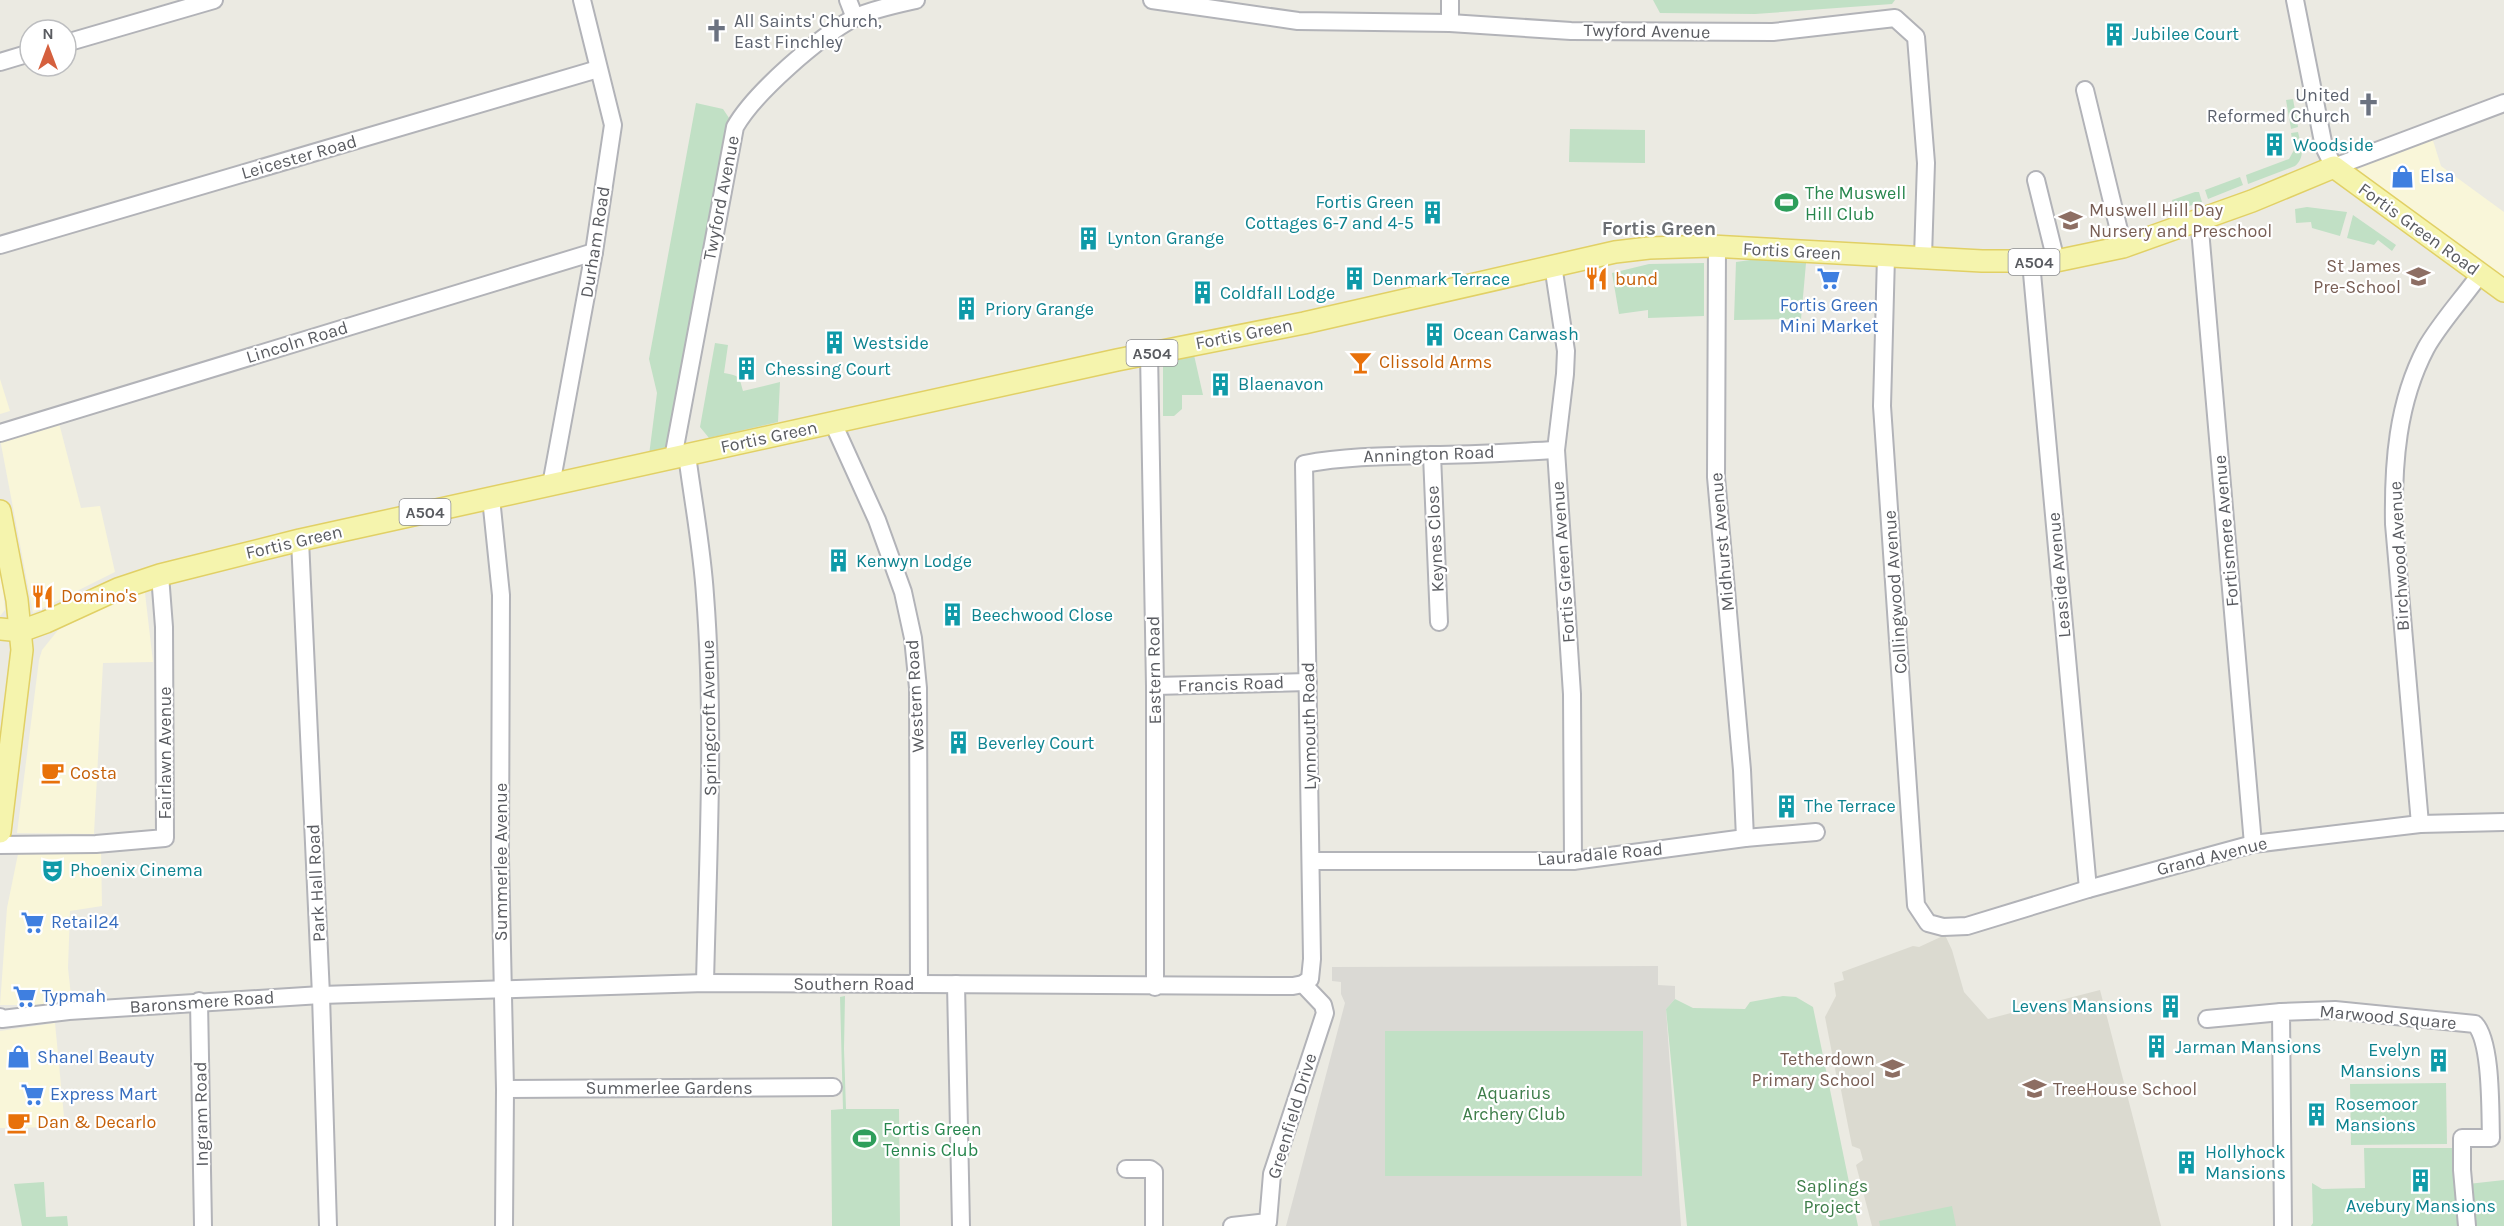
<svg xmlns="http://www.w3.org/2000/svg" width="2504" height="1226" viewBox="0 0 2504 1226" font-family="Karla,sans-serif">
	<rect width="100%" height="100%" fill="#ebeae2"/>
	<g fill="#f9f6d9">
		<path d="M 2430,131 L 2441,166 L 2504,212 L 2504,291 L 2334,167 Z"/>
		<path d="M 0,379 L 10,411 L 0,414 Z"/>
		<path d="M 59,423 L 81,508 L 100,506 L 115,572 L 33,613 L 0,439 Z"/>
		<path d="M 0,554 L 5,610 L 0,616 Z"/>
		<path d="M 145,593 L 153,662 L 103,663 L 94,834 L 17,833 L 39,660 L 42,650 L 58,630 L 129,595 Z"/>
		<path d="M 101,851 L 102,906 L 70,911 L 68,968 L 72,1005 L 0,1005 L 7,908 L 18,854 Z"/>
		<path d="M 55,1023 L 65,1127 L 0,1128 L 0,1031 Z"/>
	</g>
	<path fill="#dad9d4" d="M 1658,966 L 1658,985 L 1675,986 L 1675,999 L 1666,1009 L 1681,1226 L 1286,1226 L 1345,1003 L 1341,994 L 1341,982 L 1332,981 L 1332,967 Z"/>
	<path fill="#dbdad0" d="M 1945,935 L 1952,950 L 1964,992 L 1988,1019 L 2100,990 L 2161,1226 L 1872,1226 L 1856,1165 L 1863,1160 L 1860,1149 L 1852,1146 L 1841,1090 L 1843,1086 L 1837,1079 L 1825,1017 L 1836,996 L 1834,983 L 1844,980 L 1842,972 L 1913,946 L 1919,947 Z"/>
	<g fill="#c1e0c5">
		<path d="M 1653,0 L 1895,0 L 1892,4 L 1755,14 L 1660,13 Z"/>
		<path d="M 2293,99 L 2298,127 L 2291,129 L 2286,100 Z"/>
		<path d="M 696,103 L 723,109 L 735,127 L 673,458 L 648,463 L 657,393 L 649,359 Z"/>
		<path d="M 1570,129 L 1645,130 L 1645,163 L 1569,162 Z"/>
		<path d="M 2298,132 C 2301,145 2306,157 2295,166 L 2248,184 L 2246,175 L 2289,159 L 2294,150 L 2291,133 Z"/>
		<path d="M 2240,177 L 2243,185 L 2208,199 L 2205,190 Z"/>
		<path d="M 2195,192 L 2199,192 L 2202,202 L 2176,210 L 2172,200 Z"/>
		<path d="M 2307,207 L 2347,212 L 2340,236 L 2312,228 L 2311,222 L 2296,223 L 2295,209 Z"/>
		<path d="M 2353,215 L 2396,245 L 2392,251 L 2378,240 L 2374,245 L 2347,238 Z"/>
		<path d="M 1807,252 L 1801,319 L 1734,320 L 1736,262 Z"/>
		<path d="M 1704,263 L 1704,316 L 1648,318 L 1648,310 L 1619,314 L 1612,273 L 1649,264 Z"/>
		<path d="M 715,343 L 728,345 L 724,373 C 740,376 739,376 743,391 L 780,382 L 778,422 L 709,438 L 700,427 Z"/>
		<path d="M 1194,355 L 1203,395 L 1182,395 L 1182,409 L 1174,416 L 1163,416 L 1163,362 Z"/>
		<path d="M 845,996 L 844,1049 L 846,1109 L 899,1109 L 900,1226 L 832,1226 L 831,1110 L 843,1109 L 840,997 Z"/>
		<path d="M 1783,996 L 1796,997 L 1813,1007 L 1858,1226 L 1687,1226 L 1666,1009 L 1675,999 L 1693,1008 L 1745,1009 L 1750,1002 Z"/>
		<path d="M 1385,1031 L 1643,1031 L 1642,1176 L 1385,1176 Z"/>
		<path d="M 2446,1083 L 2447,1144 L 2351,1145 L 2350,1084 Z"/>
		<path d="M 2364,1148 L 2456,1148 L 2461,1226 L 2311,1226 L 2313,1223 L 2312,1183 L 2322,1189 L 2365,1188 Z"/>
		<path d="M 2504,1180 L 2504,1226 L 2474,1226 L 2468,1184 Z"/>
		<path d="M 44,1182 L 46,1217 L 67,1216 L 68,1226 L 22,1226 L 14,1184 Z"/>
		<path d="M 1952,1206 L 1956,1226 L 1880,1226 L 1879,1221 Z"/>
	</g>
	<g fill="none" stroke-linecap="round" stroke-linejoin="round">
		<defs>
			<g id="minor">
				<path d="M 848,0 L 855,18"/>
				<path d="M 1152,0 L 1298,21 L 1450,23 L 1571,31 L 1773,32 L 1895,18 L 1916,37 L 1926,163 L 1923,257"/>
				<path d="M 2295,0 L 2324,147 L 2334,167 L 2504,103"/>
				<path d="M 1450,23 L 1450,0"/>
				<path d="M 66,43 L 214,0"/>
				<path d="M 0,62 L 30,53"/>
				<path d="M 2085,90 L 2123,247"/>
				<path d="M 2036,180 L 2056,261"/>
				<path d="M 2199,218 L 2253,844"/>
				<path d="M 0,245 L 598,69"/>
				<path d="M 1717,246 L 1716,477 L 1742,770 L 1745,838"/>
				<path d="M 1886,256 L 1882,406 L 1916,905 L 1928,923 L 1943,927 L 1967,926 L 2088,889 L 2253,844 L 2420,824 L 2504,822"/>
				<path d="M 2031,262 L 2088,889"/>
				<path d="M 1553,265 L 1566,351 L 1565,374 L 1556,450 L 1572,694 L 1573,861"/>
				<path d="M 1149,353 L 1155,686 L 1155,987"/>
				<path d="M 833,423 L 877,520 L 903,592 L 913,638 L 918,688 L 919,984"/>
				<path d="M 0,433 L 594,252"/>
				<path d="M 687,455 C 693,501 702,548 705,595 C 715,724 708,854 705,983"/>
				<path d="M 1432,455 L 1439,622"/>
				<path d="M 673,458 L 735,127 C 755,92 819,37 854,18 C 870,10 898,4 916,0"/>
				<path d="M 551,485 L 594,252 L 613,125 L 582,0"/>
				<path d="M 491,498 L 501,595 L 500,856 L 505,1089 L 504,1226"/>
				<path d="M 300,540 L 321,995 L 328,1226"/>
				<path d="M 1155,686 L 1308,682"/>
				<path d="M 2420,824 L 2394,524 C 2393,464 2397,403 2426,348 C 2440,323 2464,297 2481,273"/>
				<path d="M 0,845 L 96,844 L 165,838 L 164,627 L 160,575"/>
				<path d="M 1312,861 L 1573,861 L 1745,838 L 1816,832"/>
				<path d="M 956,984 L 961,1226"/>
				<path d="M 199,1001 L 203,1226"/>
				<path d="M 0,1017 L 2,1019 L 69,1011 L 321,995 L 705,983 L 1293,986 L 1303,984 L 1310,979 L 1312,959 L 1304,464 C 1347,456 1388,456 1432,455 C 1473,455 1514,452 1556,450"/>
				<path d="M 2207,1019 L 2281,1012"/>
				<path d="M 505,1089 L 833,1087"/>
				<path d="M 1126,1169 L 1150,1169 L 1154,1172 L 1154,1226"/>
				<path d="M 1232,1226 L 1268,1222 L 1272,1174 L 1325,1013 L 1323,1005 L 1303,984"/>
				<path d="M 2283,1226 L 2281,1012 L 2335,1010 L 2475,1024 C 2492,1042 2490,1111 2491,1138 L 2462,1138 L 2462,1170 L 2467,1226"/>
			</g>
			<g id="major">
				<path d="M 0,511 L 17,600 L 22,650 L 0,832"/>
				<path d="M 0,629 L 21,631 L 46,622 L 118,589 L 160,575 L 300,540 L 1117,360 L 1304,323 L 1615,252 L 1649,248 L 1711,246 L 1982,261 L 2056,261 L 2123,247 L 2252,201 L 2334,167 L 2504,291"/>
			</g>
		</defs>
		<use href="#minor" stroke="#b2b3b8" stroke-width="20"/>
		<use href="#major" stroke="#e1d065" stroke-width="24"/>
		<use href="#minor" stroke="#fff" stroke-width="16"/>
		<use href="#major" stroke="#f5f4ad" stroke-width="21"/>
	</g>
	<defs>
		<symbol id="church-bare" viewBox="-9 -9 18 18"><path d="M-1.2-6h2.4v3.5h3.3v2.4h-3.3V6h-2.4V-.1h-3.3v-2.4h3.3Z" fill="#6b7280" stroke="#fff" stroke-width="2.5" paint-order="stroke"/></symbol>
		<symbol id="building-bare" viewBox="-9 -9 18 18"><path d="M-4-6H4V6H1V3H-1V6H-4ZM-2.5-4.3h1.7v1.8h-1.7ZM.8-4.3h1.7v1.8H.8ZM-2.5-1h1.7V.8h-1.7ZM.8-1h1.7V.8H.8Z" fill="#0f9aa8" stroke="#fff" stroke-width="2.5" paint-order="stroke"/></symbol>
		<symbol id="shop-bare" viewBox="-9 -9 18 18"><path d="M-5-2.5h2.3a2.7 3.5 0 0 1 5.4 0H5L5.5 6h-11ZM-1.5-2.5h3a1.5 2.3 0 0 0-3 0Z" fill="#3f7fe0" stroke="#fff" stroke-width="2.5" paint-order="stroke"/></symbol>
		<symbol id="stadium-bare" viewBox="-9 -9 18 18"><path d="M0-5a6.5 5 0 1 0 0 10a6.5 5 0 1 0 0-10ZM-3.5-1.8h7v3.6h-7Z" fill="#2e9e5b" stroke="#fff" stroke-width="2.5" paint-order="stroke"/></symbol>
		<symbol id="school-bare" viewBox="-9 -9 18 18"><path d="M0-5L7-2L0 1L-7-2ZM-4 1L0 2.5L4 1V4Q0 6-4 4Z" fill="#8d6e63" stroke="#fff" stroke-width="2.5" paint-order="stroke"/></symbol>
		<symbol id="restaurant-bare" viewBox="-9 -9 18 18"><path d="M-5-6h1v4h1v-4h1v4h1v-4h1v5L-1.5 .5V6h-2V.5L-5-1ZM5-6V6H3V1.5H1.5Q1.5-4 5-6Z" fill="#e8710a" stroke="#fff" stroke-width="2.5" paint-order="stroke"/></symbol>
		<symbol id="supermarket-bare" viewBox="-9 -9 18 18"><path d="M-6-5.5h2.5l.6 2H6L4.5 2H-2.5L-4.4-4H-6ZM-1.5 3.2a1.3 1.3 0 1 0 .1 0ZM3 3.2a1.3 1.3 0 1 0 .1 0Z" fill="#3f7fe0" stroke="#fff" stroke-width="2.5" paint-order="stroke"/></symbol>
		<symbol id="bar-bare" viewBox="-9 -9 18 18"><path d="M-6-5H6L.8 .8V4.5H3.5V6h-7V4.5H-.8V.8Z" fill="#e8710a" stroke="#fff" stroke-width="2.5" paint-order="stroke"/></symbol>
		<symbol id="cafe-bare" viewBox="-9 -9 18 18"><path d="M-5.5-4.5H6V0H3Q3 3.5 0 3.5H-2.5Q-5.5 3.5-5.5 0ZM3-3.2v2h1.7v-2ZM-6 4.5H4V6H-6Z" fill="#e8710a" stroke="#fff" stroke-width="2.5" paint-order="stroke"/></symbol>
		<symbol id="theatre-bare" viewBox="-9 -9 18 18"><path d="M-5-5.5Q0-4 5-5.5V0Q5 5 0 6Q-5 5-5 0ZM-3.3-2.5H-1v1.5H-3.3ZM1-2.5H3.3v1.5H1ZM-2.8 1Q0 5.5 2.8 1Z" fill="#0f9aa8" stroke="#fff" stroke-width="2.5" paint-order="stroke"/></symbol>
	</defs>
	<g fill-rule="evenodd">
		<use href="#church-bare" x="700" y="14" width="33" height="33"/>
		<use href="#building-bare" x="2098" y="18" width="33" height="33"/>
		<use href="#church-bare" x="2352" y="88" width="33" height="33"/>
		<use href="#building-bare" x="2258" y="128" width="33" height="33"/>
		<use href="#shop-bare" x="2386" y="160" width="33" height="33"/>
		<use href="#stadium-bare" x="1770" y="186" width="33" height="33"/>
		<use href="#building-bare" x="1416" y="196" width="33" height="33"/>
		<use href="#school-bare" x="2054" y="204" width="33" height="33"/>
		<use href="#building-bare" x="1072" y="222" width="33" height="33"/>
		<use href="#school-bare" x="2402" y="260" width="33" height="33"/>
		<use href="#building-bare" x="1338" y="262" width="33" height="33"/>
		<use href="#restaurant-bare" x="1580" y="262" width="33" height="33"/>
		<use href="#supermarket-bare" x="1812" y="262" width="33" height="33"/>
		<use href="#building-bare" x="1186" y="276" width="33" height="33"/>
		<use href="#building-bare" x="950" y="292" width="33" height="33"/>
		<use href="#building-bare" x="1418" y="318" width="33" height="33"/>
		<use href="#building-bare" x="818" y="326" width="33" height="33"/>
		<use href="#bar-bare" x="1344" y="346" width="33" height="33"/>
		<use href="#building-bare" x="730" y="352" width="33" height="33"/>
		<use href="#building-bare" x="1204" y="368" width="33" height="33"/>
		<use href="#building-bare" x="822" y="544" width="33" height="33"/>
		<use href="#restaurant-bare" x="26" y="580" width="33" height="33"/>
		<use href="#building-bare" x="936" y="598" width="33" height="33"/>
		<use href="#building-bare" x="942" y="726" width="33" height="33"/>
		<use href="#cafe-bare" x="36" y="756" width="33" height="33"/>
		<use href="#building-bare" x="1770" y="790" width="33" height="33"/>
		<use href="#theatre-bare" x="36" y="854" width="33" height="33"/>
		<use href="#supermarket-bare" x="16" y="906" width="33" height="33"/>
		<use href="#supermarket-bare" x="8" y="980" width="33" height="33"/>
		<use href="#building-bare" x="2154" y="990" width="33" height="33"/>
		<use href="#building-bare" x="2140" y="1030" width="33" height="33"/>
		<use href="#shop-bare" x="2" y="1040" width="33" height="33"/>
		<use href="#building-bare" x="2422" y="1044" width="33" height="33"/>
		<use href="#school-bare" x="1876" y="1052" width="33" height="33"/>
		<use href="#school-bare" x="2018" y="1072" width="33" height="33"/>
		<use href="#supermarket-bare" x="16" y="1078" width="33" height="33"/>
		<use href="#building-bare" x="2300" y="1098" width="33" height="33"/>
		<use href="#cafe-bare" x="2" y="1106" width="33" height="33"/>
		<use href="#stadium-bare" x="848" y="1122" width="33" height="33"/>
		<use href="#building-bare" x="2170" y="1146" width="33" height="33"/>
		<use href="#building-bare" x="2404" y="1164" width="33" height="33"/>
	</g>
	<g text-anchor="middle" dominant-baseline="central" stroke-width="4.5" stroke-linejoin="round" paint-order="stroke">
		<g fill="#fff" stroke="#8c8d90" stroke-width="1.5">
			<rect x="2008.5" y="249" width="51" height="26" rx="4.5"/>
			<rect x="1126.5" y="340" width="51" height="26" rx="4.5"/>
			<rect x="399.5" y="499" width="51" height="26" rx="4.5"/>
		</g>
		<g font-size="16" font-weight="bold" fill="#5a5c61">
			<text x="2034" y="262">A504</text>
			<text x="1152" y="353">A504</text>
			<text x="425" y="512">A504</text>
		</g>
		<g font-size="18" fill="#5b616d" stroke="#fff" text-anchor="start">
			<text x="734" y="21">All Saints' Church,<tspan x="734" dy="21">East Finchley</tspan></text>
			<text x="2350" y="95" text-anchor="end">United<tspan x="2350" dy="21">Reformed Church</tspan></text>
		</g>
		<g font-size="18" fill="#5a5c61" stroke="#fff">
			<text transform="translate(1647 31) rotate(1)">Twyford Avenue</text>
			<text transform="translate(299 157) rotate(-16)">Leicester Road</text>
			<text transform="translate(721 198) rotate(-79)">Twyford Avenue</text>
			<text transform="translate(2419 229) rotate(36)">Fortis Green Road</text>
			<text transform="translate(595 242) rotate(-81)">Durham Road</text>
			<text transform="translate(1792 251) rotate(3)">Fortis Green</text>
			<text transform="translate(1244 334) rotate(-11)">Fortis Green</text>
			<text transform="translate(297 342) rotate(-17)">Lincoln Road</text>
			<text transform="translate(769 437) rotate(-12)">Fortis Green</text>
			<text transform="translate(1429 454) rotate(-2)">Annington Road</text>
			<text transform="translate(2226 531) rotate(-95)">Fortismere Avenue</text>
			<text transform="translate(1435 539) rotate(-93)">Keynes Close</text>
			<text transform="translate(294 542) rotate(-13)">Fortis Green</text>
			<text transform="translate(1722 542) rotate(-95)">Midhurst Avenue</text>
			<text transform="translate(2399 556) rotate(-93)">Birchwood Avenue</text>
			<text transform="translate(1563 562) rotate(-94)">Fortis Green Avenue</text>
			<text transform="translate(2059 575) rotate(-95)">Leaside Avenue</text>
			<text transform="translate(1895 592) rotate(-94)">Collingwood Avenue</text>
			<text transform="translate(1154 670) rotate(-91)">Eastern Road</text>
			<text transform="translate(1231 684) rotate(-2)">Francis Road</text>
			<text transform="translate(915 696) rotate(-93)">Western Road</text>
			<text transform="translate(709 718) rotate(-91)">Springcroft Avenue</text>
			<text transform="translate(1309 726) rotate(-91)">Lynmouth Road</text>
			<text transform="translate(165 753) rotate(-90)">Fairlawn Avenue</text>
			<text transform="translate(1600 854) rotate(-5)">Lauradale Road</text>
			<text transform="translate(2212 856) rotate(-14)">Grand Avenue</text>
			<text transform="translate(501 862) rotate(-90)">Summerlee Avenue</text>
			<text transform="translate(316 883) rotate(-93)">Park Hall Road</text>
			<text x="854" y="984">Southern Road</text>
			<text transform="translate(202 1002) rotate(-4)">Baronsmere Road</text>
			<text transform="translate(2388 1017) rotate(5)">Marwood Square</text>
			<text x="669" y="1088">Summerlee Gardens</text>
			<text transform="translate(201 1114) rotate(-91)">Ingram Road</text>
			<text transform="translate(1292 1116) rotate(-73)">Greenfield Drive</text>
		</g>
		<g font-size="18" fill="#0d838f" stroke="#fff" text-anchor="start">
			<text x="2132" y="34">Jubilee Court</text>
			<text x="2293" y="145">Woodside</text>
			<text x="1414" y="202" text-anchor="end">Fortis Green<tspan x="1414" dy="21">Cottages 6-7 and 4-5</tspan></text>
			<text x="1107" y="238">Lynton Grange</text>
			<text x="1372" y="279">Denmark Terrace</text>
			<text x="1220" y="293">Coldfall Lodge</text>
			<text x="985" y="309">Priory Grange</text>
			<text x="1453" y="334">Ocean Carwash</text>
			<text x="853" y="343">Westside</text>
			<text x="765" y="369">Chessing Court</text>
			<text x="1238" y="384">Blaenavon</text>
			<text x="856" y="561">Kenwyn Lodge</text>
			<text x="971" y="615">Beechwood Close</text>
			<text x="977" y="743">Beverley Court</text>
			<text x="1804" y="806">The Terrace</text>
			<text x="70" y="870">Phoenix Cinema</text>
			<text x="2153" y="1006" text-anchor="end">Levens Mansions</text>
			<text x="2175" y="1047">Jarman Mansions</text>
			<text x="2421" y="1050" text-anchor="end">Evelyn<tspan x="2421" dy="21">Mansions</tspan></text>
			<text x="2335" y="1104">Rosemoor<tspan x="2335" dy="21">Mansions</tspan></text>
			<text x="2205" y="1152">Hollyhock<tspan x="2205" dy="21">Mansions</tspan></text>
			<text x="2421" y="1206" text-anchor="middle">Avebury Mansions</text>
		</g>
		<g font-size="18" fill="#366cbe" stroke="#fff" text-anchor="start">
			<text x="2420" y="176">Elsa</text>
			<text x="1829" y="305" text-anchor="middle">Fortis Green<tspan x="1829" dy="21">Mini Market</tspan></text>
			<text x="51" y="922">Retail24</text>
			<text x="42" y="996">Typmah</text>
			<text x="37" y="1057">Shanel Beauty</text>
			<text x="50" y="1094">Express Mart</text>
		</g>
		<g font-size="18" fill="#27864d" stroke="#fff" text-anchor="start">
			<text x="1805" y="193">The Muswell<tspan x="1805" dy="21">Hill Club</tspan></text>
			<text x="883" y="1129">Fortis Green<tspan x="883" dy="21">Tennis Club</tspan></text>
		</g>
		<g font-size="18" fill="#785e54" stroke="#fff" text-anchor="start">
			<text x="2089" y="210">Muswell Hill Day<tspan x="2089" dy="21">Nursery and Preschool</tspan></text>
			<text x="2401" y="266" text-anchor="end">St James<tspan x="2401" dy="21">Pre-School</tspan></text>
			<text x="1875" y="1059" text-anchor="end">Tetherdown<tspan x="1875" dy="21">Primary School</tspan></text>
			<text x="2053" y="1089">TreeHouse School</text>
		</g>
		<g font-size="18" fill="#c56008" stroke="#fff" text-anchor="start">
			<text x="1615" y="279">bund</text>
			<text x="1379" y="362">Clissold Arms</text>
			<text x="61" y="596">Domino's</text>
			<text x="70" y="773">Costa</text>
			<text x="37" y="1122">Dan &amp; Decarlo</text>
		</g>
		<g font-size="18" fill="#3d7d49" stroke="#fff">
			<text x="1514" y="1093">Aquarius<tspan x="1514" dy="21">Archery Club</tspan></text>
			<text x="1832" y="1186">Saplings<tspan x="1832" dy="21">Project</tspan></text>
		</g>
		<g font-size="20" font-weight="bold" fill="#6b6e73" stroke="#fff">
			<text x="1659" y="228">Fortis Green</text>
		</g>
	</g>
	<g transform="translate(48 48)"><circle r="28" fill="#ffffff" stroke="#bdbec0" stroke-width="1.5"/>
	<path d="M0-4.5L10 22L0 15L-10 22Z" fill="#d5603e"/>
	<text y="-9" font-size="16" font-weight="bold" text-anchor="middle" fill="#5a5c61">N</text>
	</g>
</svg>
